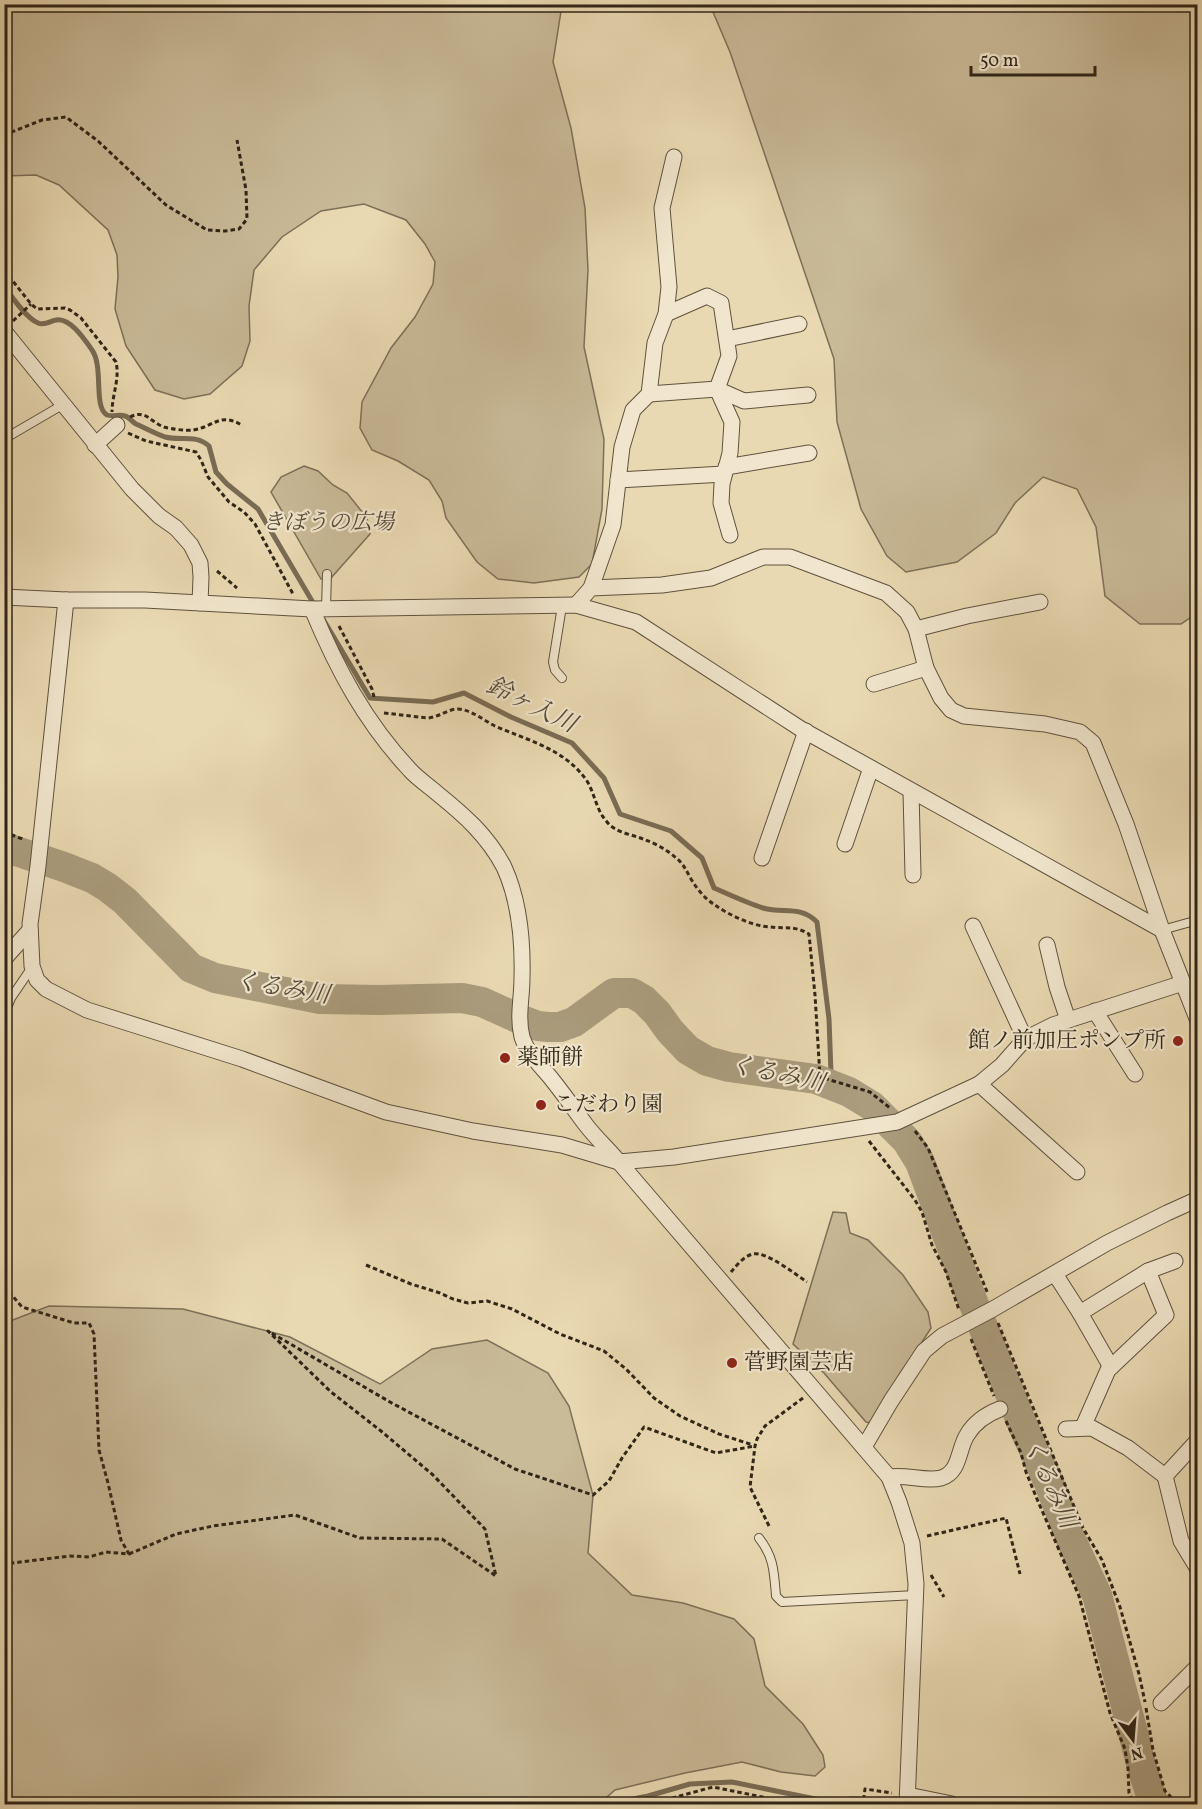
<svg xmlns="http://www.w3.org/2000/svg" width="1202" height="1809" viewBox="0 0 1202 1809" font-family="Vollkorn,'Noto Serif JP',serif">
	<rect width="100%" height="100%" fill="#e9d9b2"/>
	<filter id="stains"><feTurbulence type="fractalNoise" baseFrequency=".00333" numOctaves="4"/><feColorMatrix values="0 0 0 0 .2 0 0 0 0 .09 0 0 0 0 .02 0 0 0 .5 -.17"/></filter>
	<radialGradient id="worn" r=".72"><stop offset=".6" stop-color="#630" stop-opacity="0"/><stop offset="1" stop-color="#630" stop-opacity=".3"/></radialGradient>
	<g fill="#c9ba98" stroke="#7c7058" stroke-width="1.5">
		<path d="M 4,5 L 562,5 L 553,62 L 571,128 L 585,208 L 588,270 L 584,347 L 604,439 L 602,509 L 592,564 L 579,577 L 534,583 L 498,579 L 477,562 L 446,518 L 442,501 L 429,480 L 398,461 L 372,450 L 360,428 L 362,402 L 391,348 L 415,317 L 433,284 L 435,262 L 425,244 L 406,220 L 364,204 L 321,211 L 282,237 L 254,270 L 249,306 L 250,341 L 242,366 L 210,394 L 184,399 L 155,390 L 126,346 L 115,309 L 118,277 L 117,255 L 108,230 L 59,185 L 36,175 L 5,176 Z"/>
		<path d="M 710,5 L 1197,5 L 1197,613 L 1181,624 L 1140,624 L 1105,596 L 1096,527 L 1077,489 L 1043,477 L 1015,503 L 996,533 L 957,562 L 906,572 L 887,556 L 861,509 L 837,422 L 834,359 L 730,52 Z"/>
		<path d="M 304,466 L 318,471 L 333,485 L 347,493 L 367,518 L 370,534 L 331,578 L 321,579 L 271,492 L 281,477 Z"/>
		<path d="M 833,1212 L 846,1213 L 850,1233 L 868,1240 L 903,1275 L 928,1312 L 931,1328 L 870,1423 L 866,1422 L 824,1373 L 793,1344 Z"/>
		<path d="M 49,1306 L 183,1309 L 290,1337 L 380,1384 L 432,1349 L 487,1340 L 548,1373 L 569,1406 L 593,1495 L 588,1553 L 632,1595 L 683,1603 L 734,1619 L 754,1639 L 765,1686 L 803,1724 L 823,1755 L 825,1767 L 815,1776 L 781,1772 L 742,1762 L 685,1773 L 615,1790 L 599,1804 L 5,1804 L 5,1323 Z"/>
	</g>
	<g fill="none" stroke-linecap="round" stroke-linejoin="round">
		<g stroke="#796c54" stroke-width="5">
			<path d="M 4,286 C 12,297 26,318 38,323 C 45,326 50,321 56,320 C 70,317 85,340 92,350 C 104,367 93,407 107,415 C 113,417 120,414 125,416 C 129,417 132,422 136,424 C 145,428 156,434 165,437 C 181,441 196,434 209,446 L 216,472 L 227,484 L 258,509 L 315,606"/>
			<path d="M 323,619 L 370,698 L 433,702 L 464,693 L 511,717 L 572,743 L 604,778 L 620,814 L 671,831 L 702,858 L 714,888 C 730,895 747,903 763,908 C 784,914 800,905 817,922 L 829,1019 L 831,1073 L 833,1085"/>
			<path d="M 608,1804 L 648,1796 L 690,1784 L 732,1782 L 830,1802 L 852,1799 L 874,1800 L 878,1804"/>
		</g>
		<path stroke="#aa9c7d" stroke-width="30" d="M 4,847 L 64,867 L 92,878 L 107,887 L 125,901 L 191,968 L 215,978 L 320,999 L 379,1000 L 462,998 L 482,1002 L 522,1020 L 538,1026 L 548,1027 L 560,1027 L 574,1022 L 614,993 L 632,993 L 644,1000 L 657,1013 L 670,1031 L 688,1050 L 707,1061 L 729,1067 L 816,1079 L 849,1092 L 872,1106 L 907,1141 L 920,1162 L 963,1277 L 1023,1426 L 1049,1483 L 1072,1542 L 1097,1595 L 1143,1771 L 1154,1804"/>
		<defs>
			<g id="service">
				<path d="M 4,439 L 64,404"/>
				<path d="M 326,608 L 327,574"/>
				<path d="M 562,678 L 555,670 L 553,662 L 562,606"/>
				<path d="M 1162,930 L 1198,920"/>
				<path d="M 4,1015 L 11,998 L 32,967"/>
				<path d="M 759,1538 C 774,1557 774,1572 776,1596 L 782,1602 L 916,1595"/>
			</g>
			<g id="minor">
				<path d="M 4,331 L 132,489 L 159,516 L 176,528 L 191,545 L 200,563 L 201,577 L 200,603"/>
				<path d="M 727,339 L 799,324"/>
				<path d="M 717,389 L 732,422 L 730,453 L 722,484 L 721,503 L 730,535"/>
				<path d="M 717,389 L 744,401 L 808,395"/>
				<path d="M 649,394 L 717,389 L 729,356 L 721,303 L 707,296 L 666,314"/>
				<path d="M 95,445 L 117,425"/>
				<path d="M 726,467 L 809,453"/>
				<path d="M 618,480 L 724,474"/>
				<path d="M 591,588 L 613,525 L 622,447 L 633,410 L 649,394 L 655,343 L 666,314 L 669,287 L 662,208 L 674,157"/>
				<path d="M 4,597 L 66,600 L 145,600 L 312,609 L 576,605 L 636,622 L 801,729 L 1162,930"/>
				<path d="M 66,600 L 38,866 L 30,924 L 32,966 L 37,980 L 46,989 L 87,1010 L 242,1059 L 386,1112 L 473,1131 L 562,1145 L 619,1162"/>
				<path d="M 576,605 L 591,588 L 662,585 L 711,578 L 763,557 L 790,557 L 886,593 L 907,612 L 916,629 L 926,668 L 941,698 L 951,710 L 964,716 L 1045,724 L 1080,732 L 1093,743 L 1126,824 L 1162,930 L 1198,1021"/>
				<path d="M 312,609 C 337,669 365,722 410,770 C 418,779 429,786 438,794 C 464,815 488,836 504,867 C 520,902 523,941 522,978 C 522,998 517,1017 522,1037 C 527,1053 540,1065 550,1077 C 563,1093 574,1109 586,1125 C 596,1138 608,1149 619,1162"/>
				<path d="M 916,629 L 967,616 L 1040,602"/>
				<path d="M 874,684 L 926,668"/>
				<path d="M 911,791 L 913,875"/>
				<path d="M 845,844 L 871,768"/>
				<path d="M 762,858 L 806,731"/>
				<path d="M 973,926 L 1025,1039"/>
				<path d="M 1047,945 L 1057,987 L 1068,1020"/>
				<path d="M 4,959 L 30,930"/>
				<path d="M 1095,1011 L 1135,1074"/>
				<path d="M 979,1084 L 1002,1065 L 1025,1039 L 1053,1025 L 1183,983"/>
				<path d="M 1055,1274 L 1080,1313 L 1111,1367"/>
				<path d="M 1080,1313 L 1148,1271 L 1175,1261"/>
				<path d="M 1083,1427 L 1108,1370 L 1166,1315 L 1148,1271"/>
				<path d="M 1066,1429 L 1092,1428 L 1128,1448 L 1165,1476 L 1198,1440"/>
				<path d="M 864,1447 L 891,1401 L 924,1351 L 942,1336 L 993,1309 L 1107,1243 L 1167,1213 L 1198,1199"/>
				<path d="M 1165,1476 L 1181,1541 L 1198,1569"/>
				<path d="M 889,1477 C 907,1474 925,1482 941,1478 C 960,1473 958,1449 967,1435 C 974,1423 987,1414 1000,1409"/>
				<path d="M 1161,1703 L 1198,1666"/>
				<path d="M 908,1795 L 952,1804"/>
				<path d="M 907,1804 L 916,1584 L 912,1543 L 899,1502 L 889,1477 L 619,1162 L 674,1157 L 897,1122 L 979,1084 L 1077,1172"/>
			</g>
		</defs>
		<use href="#service" stroke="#5e523e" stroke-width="10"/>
		<use href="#minor" stroke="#5e523e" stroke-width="17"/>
		<g stroke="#2f2517" stroke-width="3" stroke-dasharray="4.5 3" stroke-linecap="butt">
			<path d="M 4,135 L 42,120 L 66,117 L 98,141 L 166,205 L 207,230 L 225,231 L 239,229 L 247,219 L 246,190 L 237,140"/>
			<path d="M 4,270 L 31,304 L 37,309 L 65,308 L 70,310 L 81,318 L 116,362 C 120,379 112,395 112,412"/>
			<path d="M 13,321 L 31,304"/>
			<path d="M 130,417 C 146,409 150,422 164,427 C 172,429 185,431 193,430 C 214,427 220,411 243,426"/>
			<path d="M 128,433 L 146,441 L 196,452 L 201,460 L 208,477 L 229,502 L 244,512 L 255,524 L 293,594"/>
			<path d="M 217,571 L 237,588"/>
			<path d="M 339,626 L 372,689 L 374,697"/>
			<path d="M 384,713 L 428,718 C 439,717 448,709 458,709 C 472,710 483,720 495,726 C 529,741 565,749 587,781 C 595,794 596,810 607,822 C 616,833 631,834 643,839 C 654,843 666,849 675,857 C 683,863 686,870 691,879 C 697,889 705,899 715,905 C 729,915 752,926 770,927 C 787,929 793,925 809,934 L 815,995 L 820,1077 L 870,1092 L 890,1108"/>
			<path d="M 4,832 L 25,840"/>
			<path d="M 915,1131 L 928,1148 L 988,1294"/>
			<path d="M 869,1141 L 915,1200 L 922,1212 L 932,1245 L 946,1272 L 959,1310"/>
			<path d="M 366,1265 L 411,1284 L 440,1293 L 453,1299 L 468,1303 L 487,1301 L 512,1309 L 560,1334 L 604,1351 L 626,1369 L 654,1398 L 680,1416 L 719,1434 L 753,1445"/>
			<path d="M 731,1272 C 737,1265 744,1256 753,1254 C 766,1251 795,1274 807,1282"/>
			<path d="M 4,1286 L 22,1307 L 74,1323 L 89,1323 L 94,1334 L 99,1450 L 108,1483 L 121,1540 L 129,1554 L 106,1552 L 89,1557 L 70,1556 L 4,1564"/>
			<path d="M 998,1323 L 1083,1528 L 1102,1560 L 1120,1607 L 1139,1674 L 1145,1702"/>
			<path d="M 971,1339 L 994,1396"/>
			<path d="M 1006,1421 L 1021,1453 L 1026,1472 L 1037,1499 L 1079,1596 L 1110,1713 L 1125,1749 L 1128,1768 L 1129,1793 L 1134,1804"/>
			<path d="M 769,1526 L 750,1487 L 755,1446 L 757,1439 L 765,1426 L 803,1398"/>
			<path d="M 927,1536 L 1006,1518 L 1020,1574"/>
			<path d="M 129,1554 L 176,1534 L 213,1526 L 295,1515 L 360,1538 L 442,1539 L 496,1576 L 485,1529 L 433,1475 L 381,1431 L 331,1392 L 268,1331 L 390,1402 L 515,1469 L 593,1495 L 609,1481 L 622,1458 L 644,1427 L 716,1453 L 755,1446"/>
			<path d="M 931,1575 L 944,1597"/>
			<path d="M 1146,1708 L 1153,1750 L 1165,1791 L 1178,1804"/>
			<path d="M 650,1804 L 713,1787 L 797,1804"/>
			<path d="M 860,1804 L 863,1804 L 865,1789 L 892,1793"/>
		</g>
		<use href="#service" stroke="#f1e6cd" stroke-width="8"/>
		<use href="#minor" stroke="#f1e6cd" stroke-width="15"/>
	</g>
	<g fill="#8f2418" stroke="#f1e6cd" stroke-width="2">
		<circle cx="1178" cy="1041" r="6"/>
		<circle cx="505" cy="1058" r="6"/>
		<circle cx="541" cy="1105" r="6"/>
		<circle cx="732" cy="1363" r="6"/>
	</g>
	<g text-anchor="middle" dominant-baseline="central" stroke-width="4.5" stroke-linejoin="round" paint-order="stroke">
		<g font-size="22" font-style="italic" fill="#564a37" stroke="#f1e6cd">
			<text x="328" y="523">きぼうの広場</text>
		</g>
		<g font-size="22" fill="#2f2517" stroke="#f1e6cd" text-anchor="start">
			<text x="1166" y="1041" text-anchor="end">館ノ前加圧ポンプ所</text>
			<text x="517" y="1058">薬師餅</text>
			<text x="553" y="1105">こだわり園</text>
			<text x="744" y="1363">菅野園芸店</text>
		</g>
		<g font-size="24" font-style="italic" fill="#544936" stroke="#f1e6cd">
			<text transform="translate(531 706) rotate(26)">鈴ヶ入川</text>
			<text transform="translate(282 989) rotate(9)">くるみ川</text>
			<text transform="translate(777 1075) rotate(12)">くるみ川</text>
			<text transform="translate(1049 1484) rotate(66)">くるみ川</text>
		</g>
	</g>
	<rect width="1202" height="1809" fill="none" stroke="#e9d9b2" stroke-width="24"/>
	<rect x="6" y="6" width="1190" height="1797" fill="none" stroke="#2f2517" stroke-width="3"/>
	<rect x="12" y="12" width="1178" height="1785" fill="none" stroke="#2f2517" stroke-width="1.5"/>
	<g transform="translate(1133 1740) rotate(164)" stroke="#f1e6cd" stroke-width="4.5" paint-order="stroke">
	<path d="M0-4.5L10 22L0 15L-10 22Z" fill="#2f2517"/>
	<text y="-9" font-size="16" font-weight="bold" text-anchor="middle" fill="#2f2517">N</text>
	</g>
	<path d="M971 66v9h124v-9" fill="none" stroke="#2f2517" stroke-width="3"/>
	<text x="980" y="66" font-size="18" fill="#2f2517" stroke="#f1e6cd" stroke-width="4.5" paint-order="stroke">50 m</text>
	<rect width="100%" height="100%" filter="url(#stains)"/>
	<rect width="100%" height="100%" fill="url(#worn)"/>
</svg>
